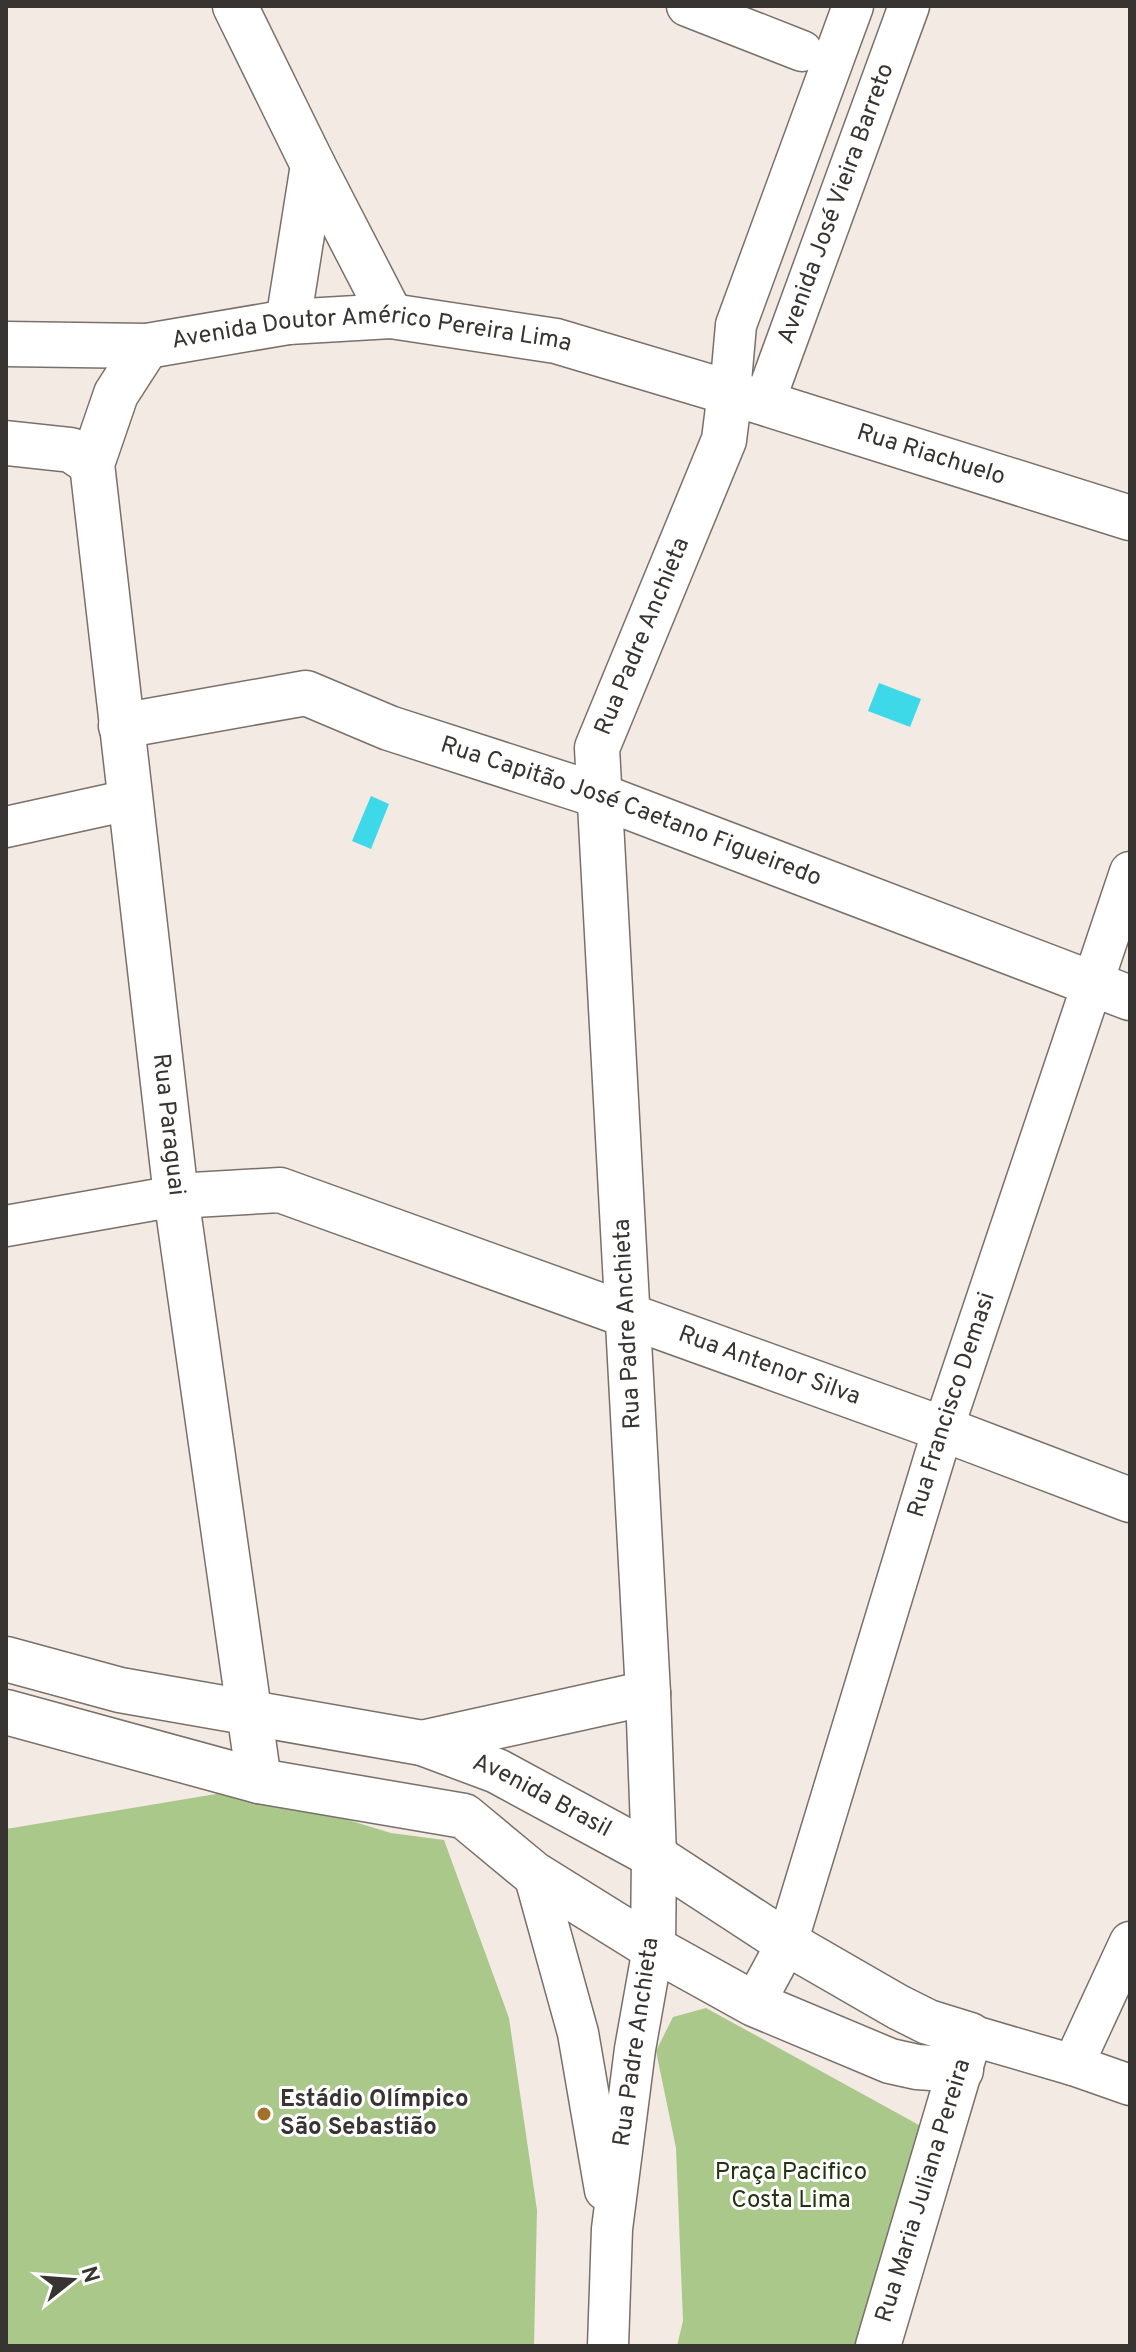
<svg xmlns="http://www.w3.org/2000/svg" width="1136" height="2352" viewBox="0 0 1136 2352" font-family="Overpass,sans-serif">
	<rect width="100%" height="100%" fill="#f4eae4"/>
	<g fill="#aac88a">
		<path d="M 246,1789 L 391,1833 L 444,1840 L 509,2018 L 537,2210 L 534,2346 L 6,2346 L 6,1829 Z"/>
		<path d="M 706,2008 L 919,2125 L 918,2164 L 864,2346 L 677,2346 L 683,2321 L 676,2148 L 656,2051 L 673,2017 Z"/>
	</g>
	<g fill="#3dd9e9">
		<path d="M 879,683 L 921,699 L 910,727 L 868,711 Z"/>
		<path d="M 371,796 L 389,804 L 371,849 L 352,841 Z"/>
	</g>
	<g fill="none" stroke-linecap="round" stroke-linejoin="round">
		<defs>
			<g id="street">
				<path d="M 687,6 L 802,51"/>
				<path d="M 730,392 L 736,325 L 853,6"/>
				<path id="s1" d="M 764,403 L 909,6"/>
				<path d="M 6,827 L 129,800"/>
				<path d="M 6,1226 L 176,1196"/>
				<path d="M 534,1874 L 578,2033 L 605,2190"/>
				<path id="s2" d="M 754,2004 L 787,1943 L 943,1429 L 1130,872"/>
				<path d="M 970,2035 L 1073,2065 L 1130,2085"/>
				<path d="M 1073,2065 L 1130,1942"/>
				<path d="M 608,2346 L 612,2229 L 635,2049 L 653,1948"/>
			</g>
			<g id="secondary">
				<path d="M 235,6 L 313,165 L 391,316"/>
				<path d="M 288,322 L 313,165"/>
				<path id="s3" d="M 6,344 L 147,346 L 288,322 L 391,316 L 556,341 L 764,403 L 1130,518"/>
				<path id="s4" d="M 147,346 L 116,394 L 92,464 L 176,1196 L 259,1781"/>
				<path d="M 6,443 L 71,450 L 92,464"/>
				<path id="s5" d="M 121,726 L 306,693 L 389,728 L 600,796 L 1130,998"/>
				<path id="s6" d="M 176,1196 L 280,1190 L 943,1429 L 1130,1500"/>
				<path id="s7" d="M 6,1659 L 120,1690 L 422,1743 L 497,1771 L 654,1856 L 787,1943 L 898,2007 L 928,2022 L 970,2035 L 878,2346"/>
				<path d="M 6,1712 L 259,1781 L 464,1816 L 534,1874 L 653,1948 L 754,2004 L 890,2061 L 917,2067 L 961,2070"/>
				<path d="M 422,1743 L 648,1693"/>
				<path id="s8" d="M 653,1948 L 654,1856 L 648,1693 L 597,748 L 724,440 L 730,392"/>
			</g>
		</defs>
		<use href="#street" stroke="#79706a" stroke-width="43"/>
		<use href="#secondary" stroke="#79706a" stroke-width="47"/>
		<use href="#street" stroke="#fff" stroke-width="40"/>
		<use href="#secondary" stroke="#fff" stroke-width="44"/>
	</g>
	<circle fill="#a37027" stroke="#fff" stroke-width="3" cx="264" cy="2114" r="8"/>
	<g text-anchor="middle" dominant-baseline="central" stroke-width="6" stroke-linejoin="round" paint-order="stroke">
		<g font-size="24" fill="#373431" stroke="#fff">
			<text stroke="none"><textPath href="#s1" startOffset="212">Avenida José Vieira Barreto</textPath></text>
			<text stroke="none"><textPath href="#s3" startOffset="368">Avenida Doutor Américo Pereira Lima</textPath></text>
			<text stroke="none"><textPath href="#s3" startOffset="946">Rua Riachuelo</textPath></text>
			<text stroke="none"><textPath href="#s8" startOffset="1322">Rua Padre Anchieta</textPath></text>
			<text stroke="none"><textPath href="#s5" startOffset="534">Rua Capitão José Caetano Figueiredo</textPath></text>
			<text stroke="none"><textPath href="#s4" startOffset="796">Rua Paraguai</textPath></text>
			<text transform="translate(628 1324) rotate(-93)">Rua Padre Anchieta</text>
			<text stroke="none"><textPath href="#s6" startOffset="624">Rua Antenor Silva</textPath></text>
			<text stroke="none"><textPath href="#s2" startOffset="632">Rua Francisco Demasi</textPath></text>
			<text stroke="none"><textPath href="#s7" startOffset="556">Avenida Brasil</textPath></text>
			<text transform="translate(637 2042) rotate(-82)">Rua Padre Anchieta</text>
			<text transform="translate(924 2191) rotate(-73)">Rua Maria Juliana Pereira</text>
		</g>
		<g font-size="24" font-weight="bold" fill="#373431" stroke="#fff" text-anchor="start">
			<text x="280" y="2100">Estádio Olímpico<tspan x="280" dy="28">São Sebastião</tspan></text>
		</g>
		<g font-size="24" fill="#24340f" stroke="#fff">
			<text x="791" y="2173">Praça Pacifico<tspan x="791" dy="28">Costa Lima</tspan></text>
		</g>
	</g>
	<rect width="1136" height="2352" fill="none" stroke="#373431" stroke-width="16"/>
	<g transform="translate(72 2280) rotate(73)" stroke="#ffffff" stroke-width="6" paint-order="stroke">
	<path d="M0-6L14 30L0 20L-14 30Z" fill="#373431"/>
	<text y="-12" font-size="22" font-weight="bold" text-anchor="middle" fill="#373431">N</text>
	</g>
</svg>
